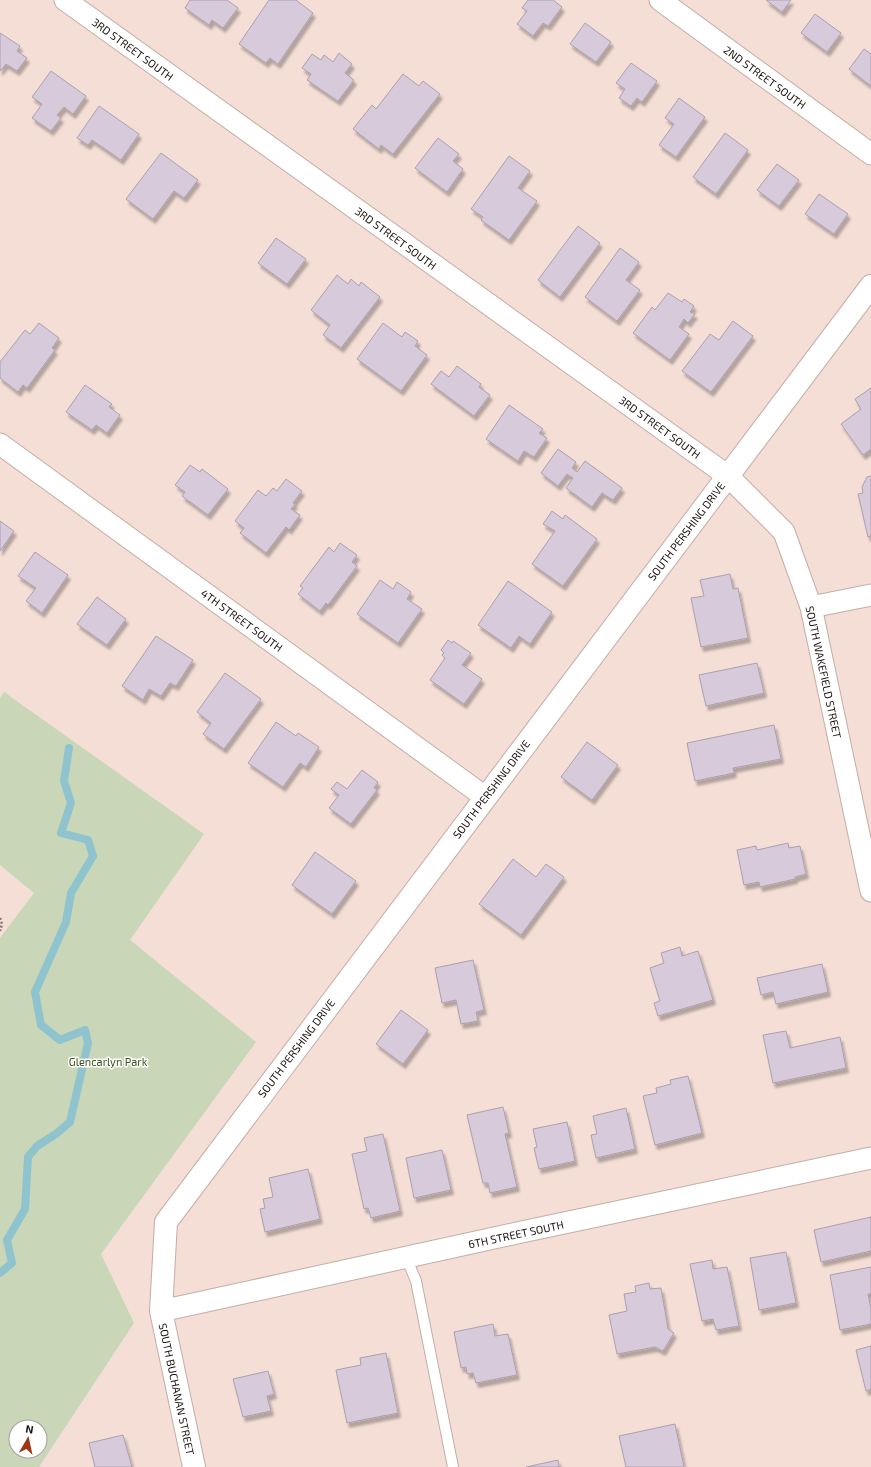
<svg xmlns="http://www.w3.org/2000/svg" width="871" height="1467" viewBox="0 0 871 1467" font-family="'Exo 2',sans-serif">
	<defs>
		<filter id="shadow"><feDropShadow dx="2.5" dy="4.5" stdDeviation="1" flood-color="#0004"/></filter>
	</defs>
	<rect width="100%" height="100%" fill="#f4ded5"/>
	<path fill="#c9d7b8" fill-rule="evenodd" d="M 4,692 L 204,834 L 130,940 L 256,1042 L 101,1254 L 134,1323 L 39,1467 L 0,1467 L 0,938 L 34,893 L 0,865 L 0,698 ZM 16,1427 L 40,1427 L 40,1451 L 16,1451 Z"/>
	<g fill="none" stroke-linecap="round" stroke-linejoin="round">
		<path stroke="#8fc4cf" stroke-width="8" d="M 0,1273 L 12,1263 L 7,1240 L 25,1209 L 28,1157 L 37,1146 L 56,1134 L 70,1122 L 88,1043 L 85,1030 L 60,1040 L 41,1025 L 35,992 L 66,922 L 71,893 L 93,856 L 88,840 L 61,833 L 71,803 L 64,781 L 69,748"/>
	</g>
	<g fill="#d7cada" stroke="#ac9faf" filter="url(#shadow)">
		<path d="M 190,0 L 227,0 L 238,8 L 223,28 L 212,20 L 209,25 L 185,8 Z"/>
		<path d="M 269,0 L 296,0 L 313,13 L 278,64 L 270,58 L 266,63 L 239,44 Z"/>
		<path d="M 528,0 L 553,0 L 562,7 L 548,26 L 543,23 L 533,36 L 517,24 L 527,11 L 522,8 Z"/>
		<path d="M 766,0 L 791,0 L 782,12 Z"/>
		<path d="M 815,14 L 841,33 L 827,52 L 801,33 Z"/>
		<path d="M 585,23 L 611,42 L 596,62 L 570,44 Z"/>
		<path d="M 0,33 L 20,46 L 17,51 L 27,58 L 17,71 L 6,64 L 0,71 Z"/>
		<path d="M 864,49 L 871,54 L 871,86 L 849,69 Z"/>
		<path d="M 339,53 L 352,64 L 345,73 L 354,80 L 338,101 L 307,80 L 311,74 L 302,68 L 312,54 L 321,60 L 324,55 L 333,62 Z"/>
		<path d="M 631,63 L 657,81 L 642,102 L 637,98 L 631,106 L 619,98 L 625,89 L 616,83 Z"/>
		<path d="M 51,71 L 86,96 L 73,114 L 64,107 L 57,115 L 61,118 L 51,131 L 32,118 L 42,104 L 32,97 Z"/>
		<path d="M 403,74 L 419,86 L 423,81 L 440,94 L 393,154 L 381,145 L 379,149 L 353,129 L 372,105 L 376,109 Z"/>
		<path d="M 679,98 L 705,117 L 676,157 L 659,145 L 674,124 L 665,118 Z"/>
		<path d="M 99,106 L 139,134 L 121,160 L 92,140 L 88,145 L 77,138 Z"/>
		<path d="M 725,133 L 748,150 L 716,194 L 693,177 Z"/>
		<path d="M 438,138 L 459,154 L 453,161 L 463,169 L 447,192 L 415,168 Z"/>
		<path d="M 161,153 L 198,180 L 184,198 L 174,191 L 153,219 L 126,199 Z"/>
		<path d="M 509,156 L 530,171 L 518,188 L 537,201 L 509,240 L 481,220 L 483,217 L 471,209 Z"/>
		<path d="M 777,164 L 799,180 L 779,206 L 757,190 Z"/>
		<path d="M 819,194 L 848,214 L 834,234 L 805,214 Z"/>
		<path d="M 578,226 L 600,243 L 560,297 L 538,280 Z"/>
		<path d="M 276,238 L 306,259 L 287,284 L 258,263 Z"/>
		<path d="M 620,248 L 639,262 L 626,280 L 640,290 L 617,321 L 585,297 Z"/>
		<path d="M 337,275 L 348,284 L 351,279 L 359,286 L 361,282 L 380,297 L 341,348 L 323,335 L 330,325 L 311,310 Z"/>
		<path d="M 668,293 L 682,302 L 684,299 L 694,306 L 690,312 L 695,314 L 688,323 L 684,319 L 679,327 L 689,334 L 670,360 L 633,333 L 652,307 L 655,310 Z"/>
		<path d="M 733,321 L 753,336 L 711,392 L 682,371 L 710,334 L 719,340 Z"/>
		<path d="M 39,323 L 59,338 L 52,348 L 55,350 L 27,388 L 23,385 L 18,392 L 0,378 L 0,362 L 25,330 L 30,334 Z"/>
		<path d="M 383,323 L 402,337 L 405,332 L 418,341 L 415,346 L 427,355 L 401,391 L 357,359 Z"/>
		<path d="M 457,366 L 481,384 L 479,387 L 490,395 L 474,416 L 431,384 L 441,371 L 449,377 Z"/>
		<path d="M 85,385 L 112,404 L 109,407 L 120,415 L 107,433 L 96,425 L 92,430 L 66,412 Z"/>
		<path d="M 871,388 L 871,449 L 863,455 L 841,424 L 861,409 L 855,399 Z"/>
		<path d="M 509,405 L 543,429 L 539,433 L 547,438 L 534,457 L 524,451 L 518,461 L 486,439 Z"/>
		<path d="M 558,449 L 576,462 L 572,468 L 577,472 L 585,461 L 622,488 L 613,500 L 602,493 L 592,507 L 566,488 L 573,478 L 567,474 L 558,486 L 541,473 Z"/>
		<path d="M 190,465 L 200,472 L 202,469 L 228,489 L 208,515 L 182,496 L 185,492 L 175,485 Z"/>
		<path d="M 871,476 L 871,536 L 868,537 L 858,494 L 863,493 L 862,487 L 867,477 Z"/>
		<path d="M 286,479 L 302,491 L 293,503 L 295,504 L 291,509 L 300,515 L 289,530 L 286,527 L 266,553 L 240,533 L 244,528 L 235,521 L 258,490 L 266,496 L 273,488 L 277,491 Z"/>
		<path d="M 552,511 L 563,519 L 565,515 L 597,539 L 563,586 L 532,564 L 555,531 L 543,524 Z"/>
		<path d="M 0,521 L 14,531 L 0,551 Z"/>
		<path d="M 340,543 L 357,555 L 352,562 L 357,566 L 328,605 L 326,603 L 320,611 L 298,594 L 303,588 L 300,586 L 329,547 L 334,552 Z"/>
		<path d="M 35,552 L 68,575 L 42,613 L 26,601 L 36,588 L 18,576 Z"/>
		<path d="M 730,574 L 733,589 L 738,588 L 748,638 L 701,647 L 691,598 L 704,596 L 700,580 Z"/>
		<path d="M 380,580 L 393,589 L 397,582 L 411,592 L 407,599 L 422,609 L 398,643 L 357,614 Z"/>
		<path d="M 508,581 L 552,612 L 530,644 L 519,636 L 511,648 L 478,625 Z"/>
		<path d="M 97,597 L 126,619 L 107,645 L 77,624 Z"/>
		<path d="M 156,636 L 193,660 L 176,686 L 170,683 L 161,696 L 149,689 L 143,700 L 122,686 Z"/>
		<path d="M 448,640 L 452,643 L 453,641 L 471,653 L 462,665 L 482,679 L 464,704 L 430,680 L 445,658 L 442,655 L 444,653 L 441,650 Z"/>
		<path d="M 757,663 L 764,693 L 706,706 L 699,675 Z"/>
		<path d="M 225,673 L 261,699 L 224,749 L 203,734 L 211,723 L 197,712 Z"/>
		<path d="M 276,722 L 296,736 L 298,733 L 319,747 L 306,767 L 300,763 L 283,787 L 248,763 Z"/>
		<path d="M 774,725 L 781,759 L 733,768 L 734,773 L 695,781 L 687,743 Z"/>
		<path d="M 587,742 L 618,765 L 592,800 L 561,777 Z"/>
		<path d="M 362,770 L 378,782 L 374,788 L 377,790 L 351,824 L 329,808 L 339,795 L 331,789 L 337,782 L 347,789 Z"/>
		<path d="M 788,843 L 789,848 L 800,846 L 806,874 L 795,877 L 795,879 L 760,887 L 759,882 L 744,885 L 737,850 L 756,846 L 757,850 Z"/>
		<path d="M 315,852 L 356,881 L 332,914 L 292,885 Z"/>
		<path d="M 513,859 L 536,877 L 546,864 L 564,877 L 521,935 L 479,904 Z"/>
		<path d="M 680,947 L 682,956 L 698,951 L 713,1000 L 658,1016 L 654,1003 L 660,1001 L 650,968 L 664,963 L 661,953 Z"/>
		<path d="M 473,960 L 484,1010 L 476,1012 L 478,1021 L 461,1024 L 456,1000 L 442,1003 L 435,968 Z"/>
		<path d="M 822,964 L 828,992 L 776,1004 L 773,992 L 761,995 L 757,978 Z"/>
		<path d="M 401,1010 L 428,1030 L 403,1064 L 376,1044 Z"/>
		<path d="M 786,1031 L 790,1048 L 840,1037 L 846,1068 L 773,1083 L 763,1035 Z"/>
		<path d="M 688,1076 L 702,1133 L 655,1145 L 643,1096 L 657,1093 L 656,1088 L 671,1084 L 670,1080 Z"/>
		<path d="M 503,1107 L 509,1133 L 505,1134 L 517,1187 L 490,1193 L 488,1183 L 483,1183 L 467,1115 Z"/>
		<path d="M 626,1108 L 635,1149 L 596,1158 L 591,1135 L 597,1134 L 593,1116 Z"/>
		<path d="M 567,1122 L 575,1161 L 539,1169 L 534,1148 L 537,1147 L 533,1129 Z"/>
		<path d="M 383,1134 L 400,1211 L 371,1218 L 368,1208 L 364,1209 L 352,1154 L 367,1151 L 364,1138 Z"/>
		<path d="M 442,1150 L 451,1190 L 414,1198 L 406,1158 Z"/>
		<path d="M 308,1169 L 320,1219 L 265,1232 L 260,1209 L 265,1208 L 263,1199 L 273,1197 L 269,1178 Z"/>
		<path d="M 871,1217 L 871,1251 L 821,1262 L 814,1230 Z"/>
		<path d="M 786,1252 L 796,1303 L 759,1310 L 750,1258 Z"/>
		<path d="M 712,1260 L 713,1269 L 727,1267 L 739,1326 L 716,1330 L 713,1319 L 702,1321 L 690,1264 Z"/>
		<path d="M 871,1267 L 871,1294 L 868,1294 L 871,1309 L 871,1324 L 840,1330 L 830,1275 Z"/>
		<path d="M 649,1283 L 650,1289 L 661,1288 L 668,1329 L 674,1333 L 663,1351 L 655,1347 L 617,1354 L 609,1315 L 627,1311 L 624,1294 L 636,1292 L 635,1286 Z"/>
		<path d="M 493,1324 L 495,1336 L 508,1334 L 517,1375 L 476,1383 L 473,1373 L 467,1374 L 466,1367 L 461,1368 L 454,1332 Z"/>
		<path d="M 871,1346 L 871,1389 L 866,1391 L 856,1350 Z"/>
		<path d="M 386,1353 L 398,1413 L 347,1423 L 336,1370 L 361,1365 L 360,1358 Z"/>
		<path d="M 268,1371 L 274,1394 L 267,1396 L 271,1411 L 243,1417 L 233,1379 Z"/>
		<path d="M 675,1424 L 684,1467 L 626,1467 L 619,1436 Z"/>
		<path d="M 123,1435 L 132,1467 L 95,1467 L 89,1443 Z"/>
		<path d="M 558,1460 L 559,1467 L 526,1467 Z"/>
	</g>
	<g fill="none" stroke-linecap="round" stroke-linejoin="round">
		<defs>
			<path id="lane" d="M 406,1257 L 416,1281 L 453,1467"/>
			<g id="street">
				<path d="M 65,0 L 728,476 L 784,532 L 811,607 L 871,891"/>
				<path d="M 660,0 L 871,154"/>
				<path d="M 0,444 L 485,797"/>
				<path d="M 811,607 L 871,595"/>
				<path d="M 161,1311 L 531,1230 L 871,1158"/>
			</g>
			<path id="secondary" d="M 194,1467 L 161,1311 L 166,1222 L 871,286"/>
		</defs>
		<use href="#lane" stroke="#c3aea6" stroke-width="12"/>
		<use href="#street" stroke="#c3aea6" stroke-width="23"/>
		<use href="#secondary" stroke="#c3aea6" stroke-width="24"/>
		<path stroke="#81736d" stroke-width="2.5" stroke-dasharray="2 2" stroke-linecap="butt" d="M 0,918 L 2,924 L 0,931"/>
		<use href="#lane" stroke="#fff" stroke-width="10"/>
		<use href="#street" stroke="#fff" stroke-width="21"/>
		<use href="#secondary" stroke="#fff" stroke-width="22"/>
	</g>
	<g text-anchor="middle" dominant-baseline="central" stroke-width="3" stroke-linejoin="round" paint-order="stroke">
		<g font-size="11" fill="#1b1411" stroke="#fff">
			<text transform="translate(133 49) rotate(36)">3RD STREET SOUTH</text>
			<text transform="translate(765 77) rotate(36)">2ND STREET SOUTH</text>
			<text transform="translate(396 238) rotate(36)">3RD STREET SOUTH</text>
			<text transform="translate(660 427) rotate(36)">3RD STREET SOUTH</text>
			<text transform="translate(686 531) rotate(-53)">SOUTH PERSHING DRIVE</text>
			<text transform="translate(242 620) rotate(36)">4TH STREET SOUTH</text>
			<text transform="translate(824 672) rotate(78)">SOUTH WAKEFIELD STREET</text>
			<text transform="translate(491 789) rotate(-53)">SOUTH PERSHING DRIVE</text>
			<text transform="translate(296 1048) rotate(-53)">SOUTH PERSHING DRIVE</text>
			<text transform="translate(516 1234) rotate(-12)">6TH STREET SOUTH</text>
			<text transform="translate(177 1389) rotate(78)">SOUTH BUCHANAN STREET</text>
		</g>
		<g font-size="11" fill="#3b5117" stroke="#fff">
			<text x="108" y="1061">Glencarlyn Park</text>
		</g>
	</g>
	<g transform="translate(28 1439) rotate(9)"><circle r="19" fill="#ffffff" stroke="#a4a1a0"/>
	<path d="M0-3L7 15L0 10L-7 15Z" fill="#9e3717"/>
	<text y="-6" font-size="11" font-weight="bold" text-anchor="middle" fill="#1b1411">N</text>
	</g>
</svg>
